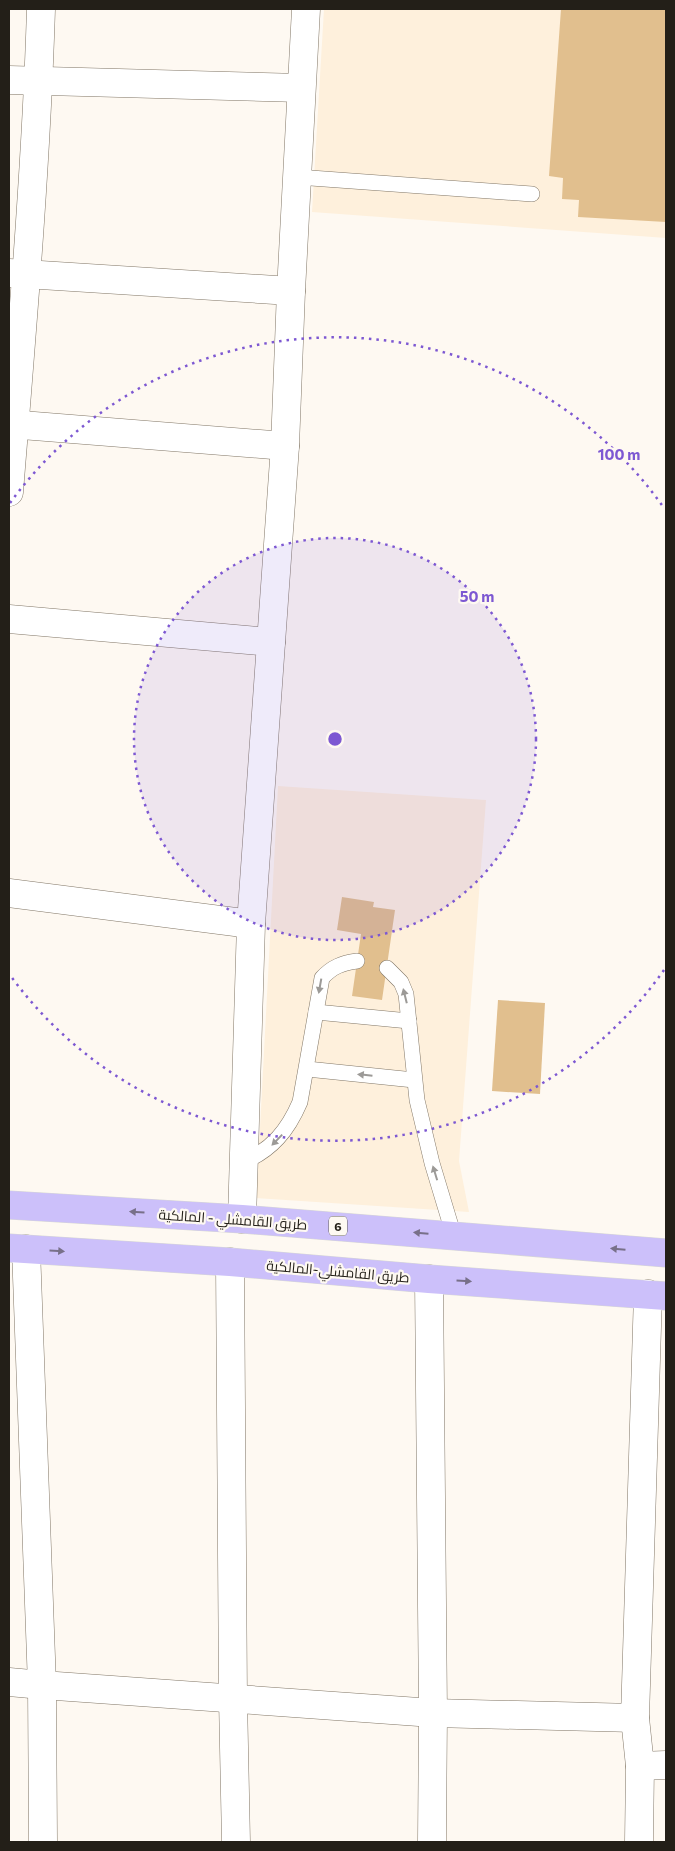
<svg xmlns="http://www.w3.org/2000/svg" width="675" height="1851" viewBox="0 0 675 1851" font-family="Commissioner,Cairo,sans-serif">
	<rect width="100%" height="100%" fill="#fef9f2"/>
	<g fill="#fef0dc">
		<path d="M 324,9 L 666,9 L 666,238 L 312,212 Z"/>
		<path d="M 278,786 L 486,800 L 459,1161 L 469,1212 L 255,1198 L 260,1128 Z"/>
	</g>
	<g fill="#e1bf8e">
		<path d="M 561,9 L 666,9 L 666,222 L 578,217 L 579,200 L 562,199 L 563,178 L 549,176 Z"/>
		<path d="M 342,897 L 374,902 L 373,907 L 395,910 L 382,1000 L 352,996 L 361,934 L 337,930 Z"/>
		<path d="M 498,1000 L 545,1003 L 540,1094 L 492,1091 Z"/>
	</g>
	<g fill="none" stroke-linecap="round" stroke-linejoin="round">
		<defs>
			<g id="service">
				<path d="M 297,177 L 532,194"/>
				<path d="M 387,968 L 401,982 L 406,994 L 417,1100 L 432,1163 L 454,1236"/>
				<path d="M 316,1012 L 409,1021"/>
				<path d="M 307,1069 L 414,1080"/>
				<path d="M 243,1162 C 272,1150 288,1130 300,1102 L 322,978 C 332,967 342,963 357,961"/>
			</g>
			<g id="minor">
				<path d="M 9,80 L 301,88"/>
				<path d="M 9,273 L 291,291"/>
				<path d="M 9,424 L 285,446"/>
				<path d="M 9,492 C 22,331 36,170 41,9"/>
				<path d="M 9,619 L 271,642"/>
				<path d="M 9,893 L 251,924"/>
				<path d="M 242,1219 L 251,924 L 285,446 L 291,291 L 306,9"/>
				<path d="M 26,1249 L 42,1685 L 43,1842"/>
				<path d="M 230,1262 L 233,1699 L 236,1842"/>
				<path d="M 429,1279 L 433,1713 L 432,1842"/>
				<path d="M 9,1682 L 42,1685 L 433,1713 L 635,1718"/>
				<path d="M 640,1766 L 666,1765"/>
				<path d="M 639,1842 L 640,1766 L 635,1718 L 648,1294"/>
			</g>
			<g id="trunk">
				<path d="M 9,1205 L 242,1219 L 666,1253"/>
				<path d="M 9,1248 L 230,1262 L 429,1279 L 666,1296"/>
			</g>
		</defs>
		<use href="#service" stroke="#827767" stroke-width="16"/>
		<use href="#minor" stroke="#827767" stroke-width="29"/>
		<use href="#trunk" stroke="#d7d7d5" stroke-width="29"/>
		<use href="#service" stroke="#fff" stroke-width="15"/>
		<use href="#minor" stroke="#fff" stroke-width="28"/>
		<use href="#trunk" stroke="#ccc0fa" stroke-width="28"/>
	</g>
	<defs><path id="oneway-solid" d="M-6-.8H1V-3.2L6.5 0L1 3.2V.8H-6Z" transform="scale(1.25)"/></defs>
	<g fill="#9c9a97">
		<use href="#oneway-solid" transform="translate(320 986) rotate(100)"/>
		<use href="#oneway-solid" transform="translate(405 996) rotate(-104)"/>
		<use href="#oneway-solid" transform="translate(365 1075) rotate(-174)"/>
		<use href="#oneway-solid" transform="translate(277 1140) rotate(134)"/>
		<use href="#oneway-solid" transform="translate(435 1173) rotate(-107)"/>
	</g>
	<g fill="#787089">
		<use href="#oneway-solid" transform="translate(137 1212) rotate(-176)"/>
		<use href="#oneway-solid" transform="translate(421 1233) rotate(-175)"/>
		<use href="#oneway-solid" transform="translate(618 1249) rotate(-175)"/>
		<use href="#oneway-solid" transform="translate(57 1251) rotate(4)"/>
		<use href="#oneway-solid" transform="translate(464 1281) rotate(4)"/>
	</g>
	<circle cx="335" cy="739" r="201" fill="#7d58d2" fill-opacity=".12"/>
	<g fill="none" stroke="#7d58d2" stroke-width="2.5" stroke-dasharray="2.5 5">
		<circle cx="335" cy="739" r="201"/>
		<path d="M664 970A402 402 0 0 1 10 975M10 503A402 402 0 0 1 664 508"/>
	</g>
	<g text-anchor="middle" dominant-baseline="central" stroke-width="4.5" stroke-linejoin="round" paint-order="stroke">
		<rect fill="#fef9f2" stroke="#656059" stroke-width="1" x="329" y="1216.5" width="18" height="19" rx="4"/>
		<g font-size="12" font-weight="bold" fill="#231f18">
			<text x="338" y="1226">6</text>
		</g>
		<g font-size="14" fill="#231f18" stroke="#fef9f2">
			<text transform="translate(233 1219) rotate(4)">طريق القامشلي - المالكية</text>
			<text transform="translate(338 1271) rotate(5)">طريق القامشلي-المالكية</text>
		</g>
	</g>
	<circle cx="335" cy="739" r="8" fill="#7d58d2" stroke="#fef9f2" stroke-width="2.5"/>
	<g font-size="15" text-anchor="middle" font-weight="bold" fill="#7d58d2" stroke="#fef9f2" stroke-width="4.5" stroke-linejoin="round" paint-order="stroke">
		<text x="619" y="460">100 m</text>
		<text x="477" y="602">50 m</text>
	</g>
	<rect width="675" height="1851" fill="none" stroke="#231f18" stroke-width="20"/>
</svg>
